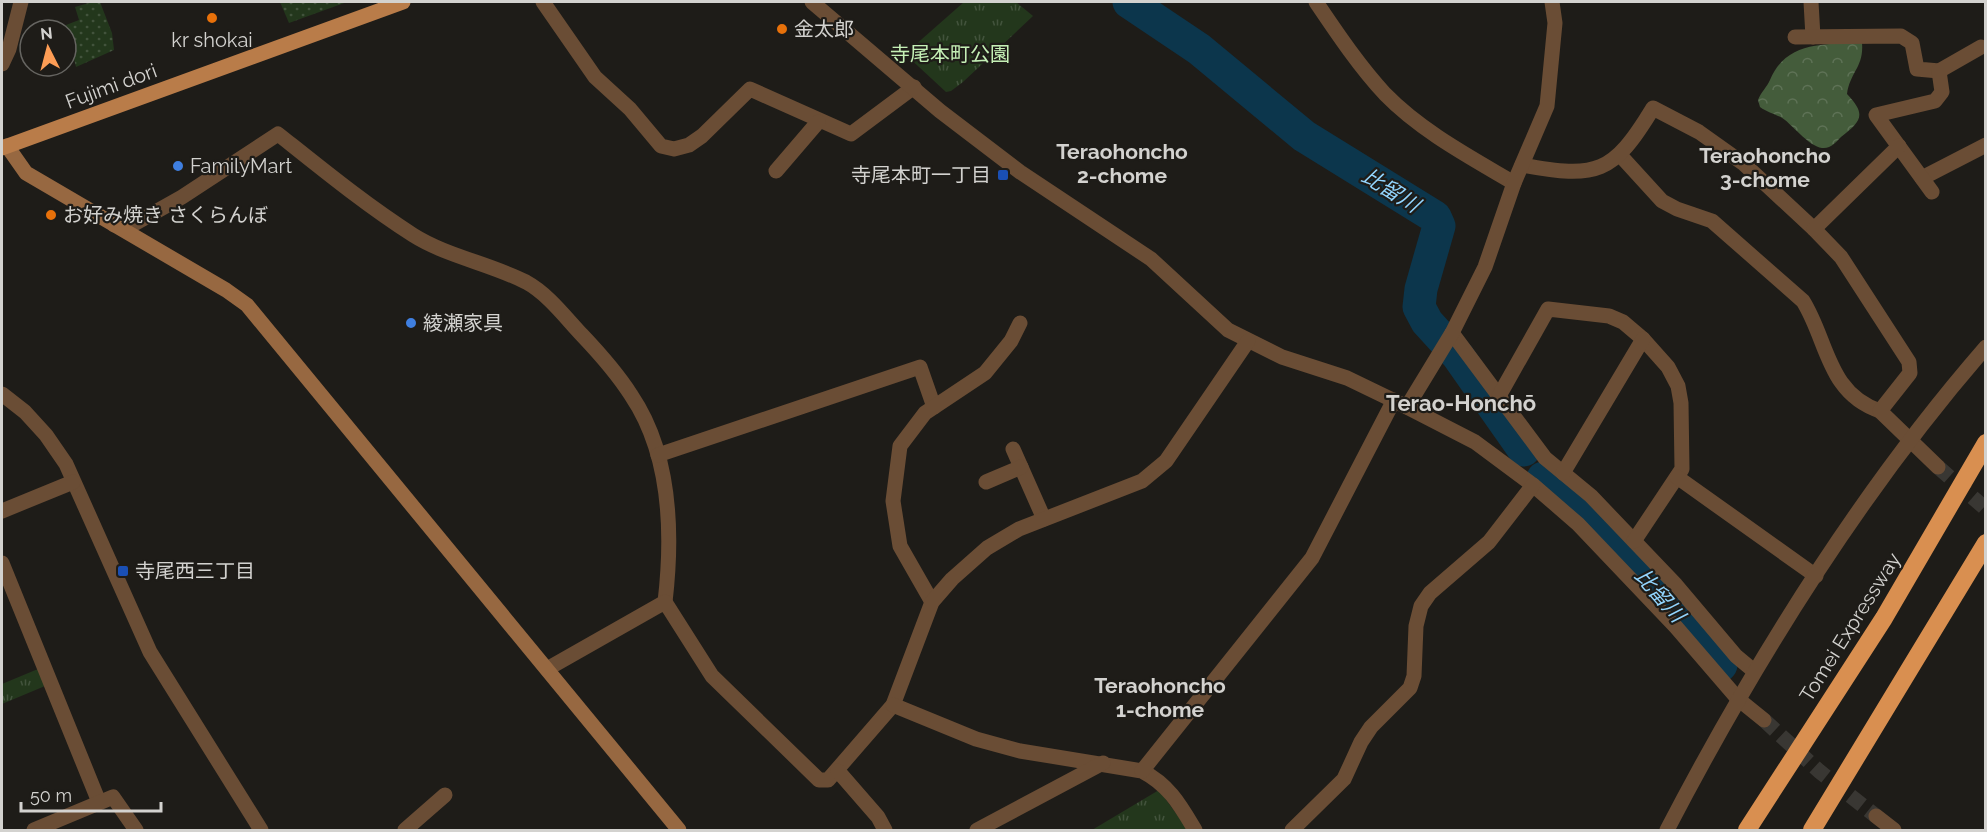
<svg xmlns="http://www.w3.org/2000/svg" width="1987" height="832" viewBox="0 0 1987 832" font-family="Raleway,'Noto Sans JP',sans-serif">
	<defs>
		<pattern id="grass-dots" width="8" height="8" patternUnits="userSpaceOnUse" patternTransform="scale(1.5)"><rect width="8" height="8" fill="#23371c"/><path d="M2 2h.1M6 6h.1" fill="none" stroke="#42533c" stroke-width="1.8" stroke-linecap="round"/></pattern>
		<pattern id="forest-crowns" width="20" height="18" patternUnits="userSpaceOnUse" patternTransform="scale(1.5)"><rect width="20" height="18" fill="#445c3b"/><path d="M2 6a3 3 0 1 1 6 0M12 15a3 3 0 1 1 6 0" fill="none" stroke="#5e7256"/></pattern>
		<pattern id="park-tufts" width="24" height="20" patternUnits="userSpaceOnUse" patternTransform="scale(1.5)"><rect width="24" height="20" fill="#23371c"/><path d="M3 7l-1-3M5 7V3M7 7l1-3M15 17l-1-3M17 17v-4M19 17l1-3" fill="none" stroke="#42533c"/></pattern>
	</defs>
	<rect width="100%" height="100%" fill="#1e1c18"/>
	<g fill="url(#grass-dots)">
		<path d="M 92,2 L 100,2 L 112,33 L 114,50 L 76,67 L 66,25 L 79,20 L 75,7 Z"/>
		<path d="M 280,2 L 347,2 L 289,23 Z"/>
	</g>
	<path fill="url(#forest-crowns)" d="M 1862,43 C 1864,67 1850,72 1847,94 C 1867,115 1861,121 1841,137 C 1836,142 1831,149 1822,148 C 1809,146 1795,128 1785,120 C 1777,114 1768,113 1760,107 L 1758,100 C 1761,92 1767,87 1770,80 C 1786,41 1825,44 1862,43 Z"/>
	<g fill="url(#park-tufts)">
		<path d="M 964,2 L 1016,2 L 1033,16 L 963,82 L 951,91 L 946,92 L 905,54 Z"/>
		<path d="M 38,669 L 45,686 L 2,704 L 2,684 Z"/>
		<path d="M 1159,790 L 1188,830 L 1092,830 Z"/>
	</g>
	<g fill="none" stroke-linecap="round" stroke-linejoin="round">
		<g stroke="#0c364c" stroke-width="33">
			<path d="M 1129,2 L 1199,49 L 1304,136 L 1435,217 L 1439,226 L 1421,289 L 1419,307 L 1427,322 L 1458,356 L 1524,450"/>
			<path d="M 1543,478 C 1610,530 1670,598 1721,665"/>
		</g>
		<g stroke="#393733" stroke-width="15" stroke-dasharray="15 8" stroke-linecap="butt">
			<path d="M 1938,467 L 1986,509"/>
			<path d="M 1764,720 L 1819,771 L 1876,816"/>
		</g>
		<g stroke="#6a4d35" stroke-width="15">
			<path d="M 543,2 L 595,77 L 630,109 L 661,146 L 674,149 L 689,145 L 702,136 L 750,89 L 851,134 L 914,87"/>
			<path d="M 812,2 L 940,111 L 1020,172 L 1151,259 L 1228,330 L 1282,357 L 1347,378 L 1407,407 L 1475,442 L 1533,485 L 1578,524 L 1676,627 L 1738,699 L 1764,720"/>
			<path d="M 1316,2 C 1337,33 1359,66 1385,94 C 1421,131 1470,157 1514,183"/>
			<path d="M 1811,2 L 1813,37"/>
			<path d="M 1795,37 L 1901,36 L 1912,43 L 1917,69 L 1939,71"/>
			<path d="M 2,64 L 9,49 L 21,2"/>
			<path d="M 1620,155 L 1662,201 L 1677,209 L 1712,221 L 1803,301 C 1828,341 1827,393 1880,411"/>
			<path d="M 1522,165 C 1597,179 1613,174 1653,108 L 1699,132 L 1744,164 L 1814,229 L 1841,257 L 1909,362 L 1910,373 L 1880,411 L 1938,467"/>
			<path d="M 776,171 L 818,122"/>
			<path d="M 1922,178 L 1986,145"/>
			<path d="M 1932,192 L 1876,115 L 1935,101 L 1942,92 L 1939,71 L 1981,47"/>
			<path d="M 114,225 L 134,224 L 182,197 L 278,134 C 322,169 366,205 413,235 C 446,256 491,264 526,282 C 548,294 565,317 582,335 C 600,354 617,373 631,395 C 671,454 673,534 665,602"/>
			<path d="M 1814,229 L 1899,146"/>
			<path d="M 1452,333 L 1545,458 L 1591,496 L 1676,585 L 1736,656 L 1754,671"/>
			<path d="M 2,394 L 25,412 L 46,435 L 66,464 L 150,652 L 261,830"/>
			<path d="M 1499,396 L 1548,309 L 1609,316 L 1623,322 L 1643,339 L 1668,367 L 1678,386 L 1681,403 L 1682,469 L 1634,541"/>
			<path d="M 1407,407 L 1452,333 L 1485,267 L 1514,183 L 1547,106 L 1555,23 L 1552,2"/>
			<path d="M 1013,449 L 1044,519"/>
			<path d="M 658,455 L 920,367 L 934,407"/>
			<path d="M 1563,473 L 1643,339"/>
			<path d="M 1677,477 L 1816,576"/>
			<path d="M 986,482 L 1021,467"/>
			<path d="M 2,511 L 73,482"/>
			<path d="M 2,563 L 99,802"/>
			<path d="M 932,602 L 900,546 L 893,501 L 900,446 L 925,413 L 985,373 L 1011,341 L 1020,323"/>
			<path d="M 547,669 L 665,602 L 712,676 L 819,780 L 828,780 L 893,705 L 932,602 L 952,579 L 987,548 L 1019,529 L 1142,481 L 1166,461 L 1248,341"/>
			<path d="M 893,705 L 976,739 L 1020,751 L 1142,771 C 1169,785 1180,805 1195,830"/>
			<path d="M 838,771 L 878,817 L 885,830"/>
			<path d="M 1142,771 L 1312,558 L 1394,400"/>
			<path d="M 1876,816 L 1894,830"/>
			<path d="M 34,830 L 113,797 L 136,830"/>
			<path d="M 405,830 L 445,795"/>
			<path d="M 977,830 L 1103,763"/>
			<path d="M 1292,830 L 1344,779 L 1361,742 L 1371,727 L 1410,688 L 1414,676 L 1416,626 L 1421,606 L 1430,593 L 1489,542 L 1533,485"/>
			<path d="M 1667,830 C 1756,659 1859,493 1986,347"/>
		</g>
		<path stroke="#976841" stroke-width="15" d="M 7,146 L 26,173 L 226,290 L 247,305 L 679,830"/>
		<path stroke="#b97c49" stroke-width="15" d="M 2,148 L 403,2"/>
		<g stroke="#d98f50" stroke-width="18">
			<path d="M 1747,830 L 1884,618 L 1986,443"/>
			<path d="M 1812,830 L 1986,543"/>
		</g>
	</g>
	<g fill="#e8710a" stroke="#1e1c18" stroke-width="2">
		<circle cx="212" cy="18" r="6"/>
		<circle cx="782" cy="29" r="6"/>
		<circle cx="51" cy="215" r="6"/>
	</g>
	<g fill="#3f7fe0" stroke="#1e1c18" stroke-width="2">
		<circle cx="178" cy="166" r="6"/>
		<circle cx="411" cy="323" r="6"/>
	</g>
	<g fill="#1a4fb4" stroke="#1e1c18" stroke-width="2">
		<rect x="997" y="169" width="12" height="12" rx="3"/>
		<rect x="117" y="565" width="12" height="12" rx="3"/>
	</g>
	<g text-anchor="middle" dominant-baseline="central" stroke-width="4.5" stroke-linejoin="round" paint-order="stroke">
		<g font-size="20" fill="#d3d2cf" stroke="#1e1c18" text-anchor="start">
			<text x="794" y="29">金太郎</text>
			<text x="212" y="40" text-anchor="middle">kr shokai</text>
			<text x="190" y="166">FamilyMart</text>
			<text x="991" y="175" text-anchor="end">寺尾本町一丁目</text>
			<text x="63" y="215">お好み焼き さくらんぼ</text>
			<text x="423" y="323">綾瀬家具</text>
			<text x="135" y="571">寺尾西三丁目</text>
		</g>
		<g font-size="20" fill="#c5f0b6" stroke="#1e1c18">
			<text x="950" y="54">寺尾本町公園</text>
		</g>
		<g font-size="20" fill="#d3d2cf" stroke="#1e1c18">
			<text transform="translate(111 86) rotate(-20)">Fujimi dori</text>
			<text transform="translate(1850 627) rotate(-58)">Tomei Expressway</text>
		</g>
		<g font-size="21" font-weight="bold" fill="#d3d2cf" stroke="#1e1c18">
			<text x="1122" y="151">Teraohoncho<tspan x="1122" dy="24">2-chome</tspan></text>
			<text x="1765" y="155">Teraohoncho<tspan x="1765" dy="24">3-chome</tspan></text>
			<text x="1160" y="685">Teraohoncho<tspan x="1160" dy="24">1-chome</tspan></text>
		</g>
		<g font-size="21" font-style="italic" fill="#92d5fe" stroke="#1e1c18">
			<text transform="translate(1391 190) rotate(32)">比留川</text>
			<text transform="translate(1660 595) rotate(49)">比留川</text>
		</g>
		<g font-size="22" font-weight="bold" fill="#d3d2cf" stroke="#1e1c18">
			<text x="1461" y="403">Terao-Honchō</text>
		</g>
	</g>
	<rect width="1987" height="832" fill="none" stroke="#d3d2cf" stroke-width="6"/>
	<g transform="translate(48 48) rotate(354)"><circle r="28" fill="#1e1c18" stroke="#666561" stroke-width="1.5"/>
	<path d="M0-4.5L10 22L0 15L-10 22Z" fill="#fd9d55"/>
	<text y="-9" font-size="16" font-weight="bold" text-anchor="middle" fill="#d3d2cf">N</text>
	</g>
	<path d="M21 802v9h140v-9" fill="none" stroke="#d3d2cf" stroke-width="3"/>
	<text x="30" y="802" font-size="18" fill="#d3d2cf" stroke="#1e1c18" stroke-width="4.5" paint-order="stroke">50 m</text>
</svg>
